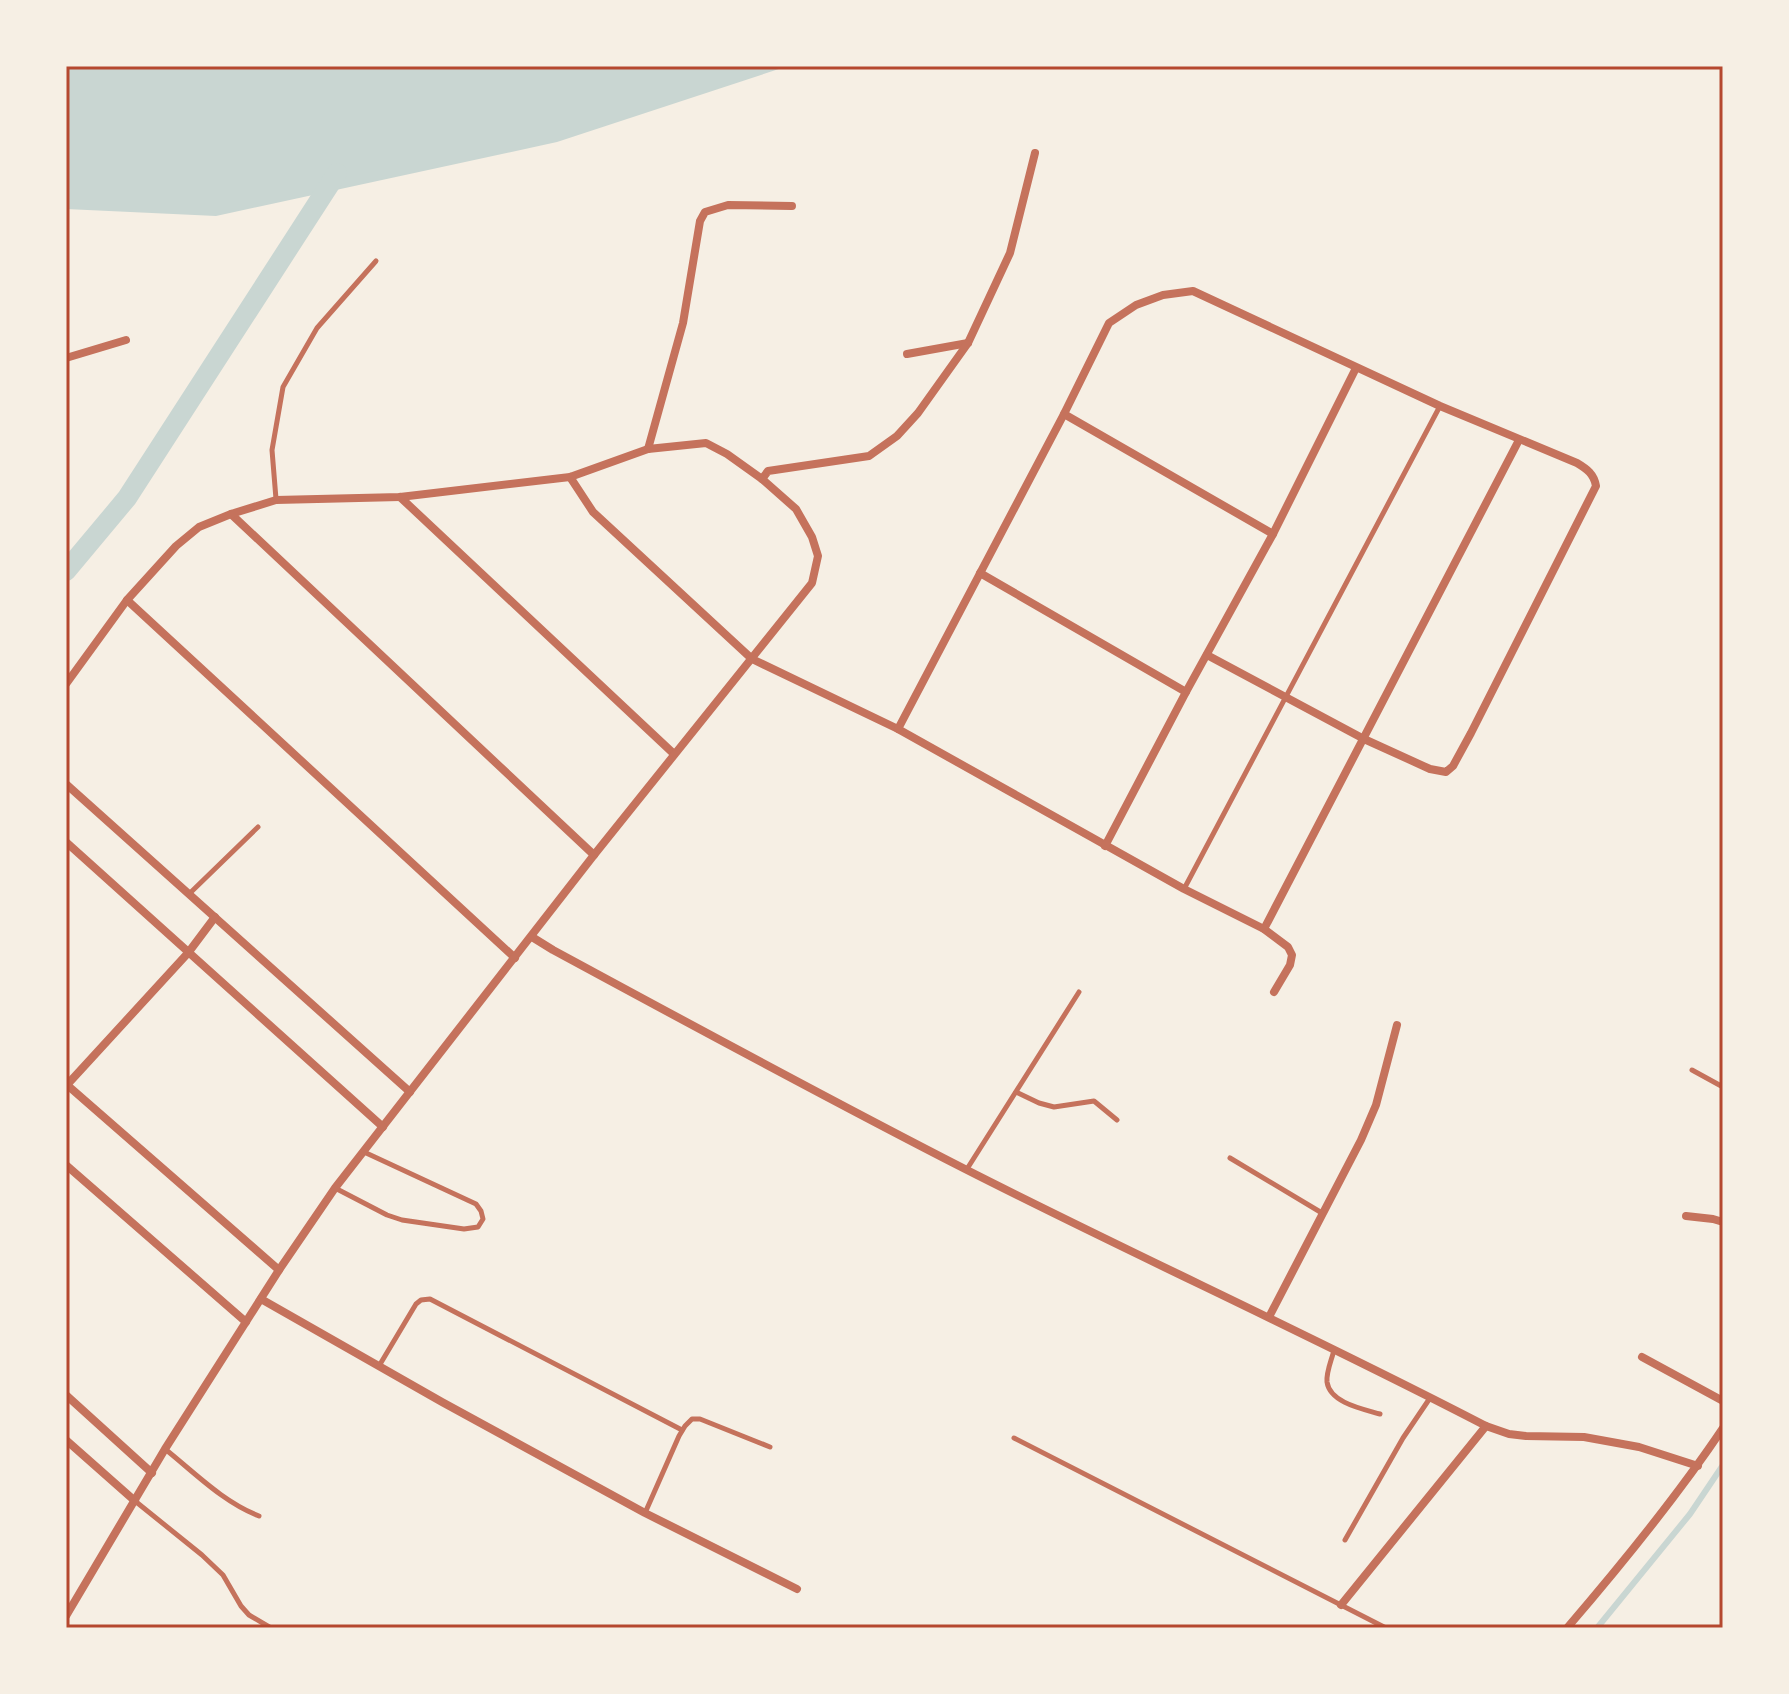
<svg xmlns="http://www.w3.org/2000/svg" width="1789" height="1694" viewBox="0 0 1789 1694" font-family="'Space Grotesk',sans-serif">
	<rect width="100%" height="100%" fill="#f6efe4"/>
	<path fill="#c9d6d2" d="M 66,66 L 788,66 L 557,142 L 216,216 L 66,209 Z"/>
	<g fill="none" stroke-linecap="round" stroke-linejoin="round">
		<path stroke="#c9d6d2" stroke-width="6" d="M 1597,1628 L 1690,1514 L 1723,1465"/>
		<path stroke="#c9d6d2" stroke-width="20" d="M 66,571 L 127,498 L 337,173"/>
		<g stroke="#c5725c" stroke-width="5">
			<path d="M 276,499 L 272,450 L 283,387 L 317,328 L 376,261"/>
			<path d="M 1184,889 L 1440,406"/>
			<path d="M 189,894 L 258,827"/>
			<path d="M 1692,1070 L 1723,1087"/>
			<path d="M 1016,1092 L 1039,1103 L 1054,1107 L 1094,1101 L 1117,1120"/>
			<path d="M 1230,1158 L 1322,1213"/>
			<path d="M 967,1169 L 1079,992"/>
			<path d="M 335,1188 L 387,1215 L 402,1220 L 464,1229 L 478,1227 L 483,1219 L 481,1211 L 476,1204 L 364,1152"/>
			<path d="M 1334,1350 C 1332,1359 1326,1372 1327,1382 C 1330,1403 1363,1409 1380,1414"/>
			<path d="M 379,1366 L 416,1304 L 421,1300 L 430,1299 L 682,1430"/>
			<path d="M 1014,1438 L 1386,1628"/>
			<path d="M 165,1449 C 195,1473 223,1502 259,1516"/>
			<path d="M 135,1501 L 202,1555 L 223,1575 L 241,1606 L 249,1615 L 271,1628"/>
			<path d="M 645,1513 L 679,1436 L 685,1426 L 692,1419 L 700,1419 L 770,1447"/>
			<path d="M 1345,1540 L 1403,1438 L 1430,1398"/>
		</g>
		<g stroke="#c5725c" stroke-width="8">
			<path d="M 907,354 L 968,343"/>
			<path d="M 66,358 L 126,340"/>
			<path d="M 1064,414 L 1273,534"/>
			<path d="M 648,449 L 683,323 L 700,221 L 705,212 L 728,205 L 792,206"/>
			<path d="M 570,477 L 593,512 L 752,659 L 898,729 L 1184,889 L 1264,929 L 1288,947 L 1292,955 L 1290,965 L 1274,992"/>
			<path d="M 762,479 L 768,471 L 869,456 L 897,436 L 918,413 L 968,343 L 1010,253 L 1035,153"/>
			<path d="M 400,497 L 674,754"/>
			<path d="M 231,514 L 594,855"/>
			<path d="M 980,573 L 1186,692"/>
			<path d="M 127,600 L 515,958"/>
			<path d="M 66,684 L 127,600 L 176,546 L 199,527 L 231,514 L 276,500 L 400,497 L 570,477 L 648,449 L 706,443 L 727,454 L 762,479 L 796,509 L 812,537 L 818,556 L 812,583 L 594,855 L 335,1188 L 279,1270 L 165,1449 L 66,1616"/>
			<path d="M 898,729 L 1064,414 L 1109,323 L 1136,305 L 1163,295 L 1193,291 L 1440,406 L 1577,463 C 1587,469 1594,474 1596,486 L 1471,733 L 1453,766 L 1446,772 L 1430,769 L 1364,739 L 1207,655"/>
			<path d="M 66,784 L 410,1092"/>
			<path d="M 66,842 L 383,1127"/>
			<path d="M 1105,846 L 1186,692 L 1273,534 L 1356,368"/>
			<path d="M 1264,929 L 1519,440"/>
			<path d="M 532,937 L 553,950 C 690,1024 826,1098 965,1169 C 1138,1257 1315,1337 1486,1426 L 1509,1434 L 1526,1436 L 1584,1437 L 1639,1447 L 1698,1466"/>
			<path d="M 66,1084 L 279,1270"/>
			<path d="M 66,1086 L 188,953 L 215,917"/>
			<path d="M 66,1165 L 246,1322"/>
			<path d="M 1686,1216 L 1713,1219 L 1723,1222"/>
			<path d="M 261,1299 L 442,1402 L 645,1513 L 797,1589"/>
			<path d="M 1269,1317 L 1361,1140 L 1376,1105 L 1397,1025"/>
			<path d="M 1642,1357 L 1723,1401"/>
			<path d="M 66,1395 L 152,1473"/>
			<path d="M 66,1440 L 135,1501"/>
			<path d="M 1341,1605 L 1486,1426"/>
			<path d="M 1567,1628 C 1622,1564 1676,1498 1723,1428"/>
		</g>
	</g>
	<rect width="1789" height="1694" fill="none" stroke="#f6efe4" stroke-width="136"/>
	<rect x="68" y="68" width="1653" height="1558" fill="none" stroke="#b5482f" stroke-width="3"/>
</svg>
